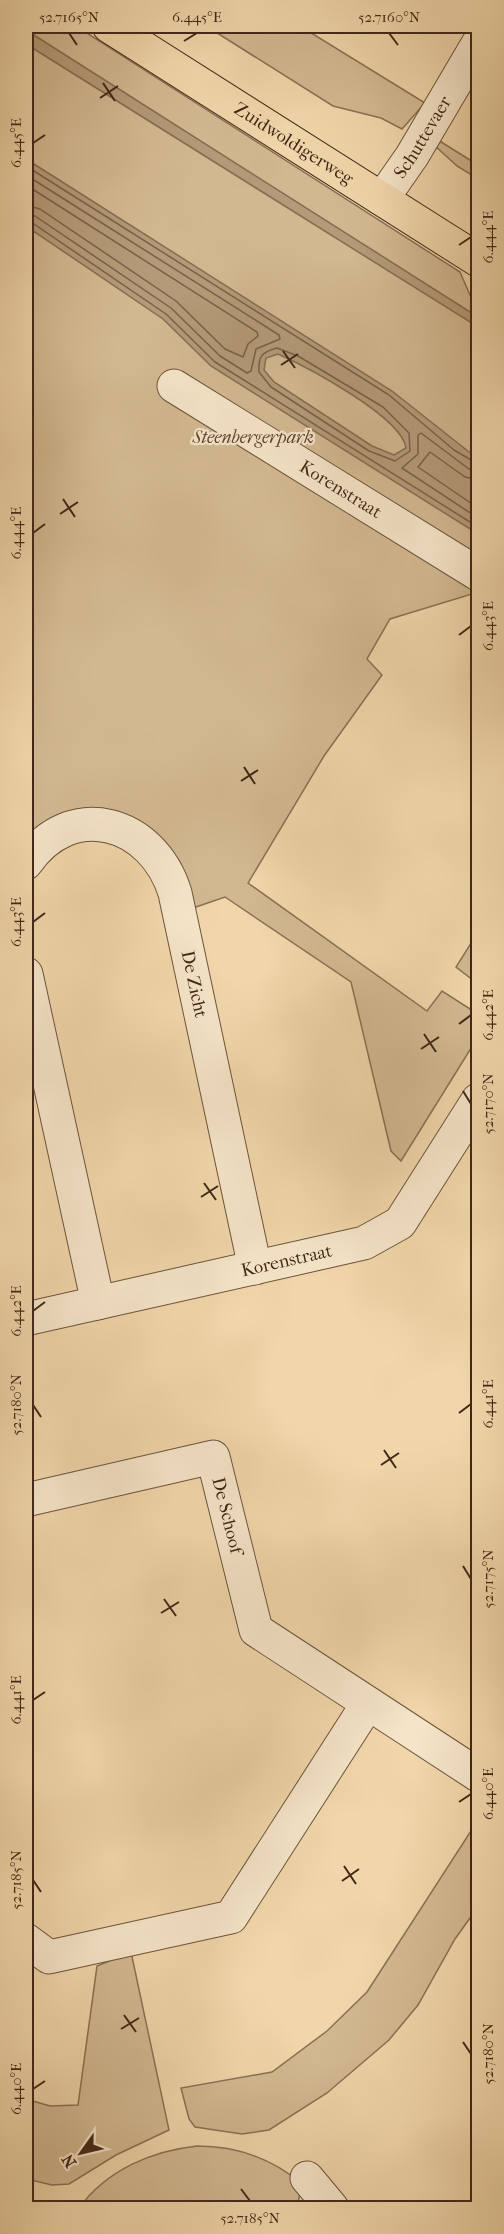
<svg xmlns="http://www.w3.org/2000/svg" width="504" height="2234" viewBox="0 0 504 2234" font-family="'IM FELL French Canon',serif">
	<rect width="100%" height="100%" fill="#f0d6aa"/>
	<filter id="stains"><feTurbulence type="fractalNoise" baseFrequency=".00333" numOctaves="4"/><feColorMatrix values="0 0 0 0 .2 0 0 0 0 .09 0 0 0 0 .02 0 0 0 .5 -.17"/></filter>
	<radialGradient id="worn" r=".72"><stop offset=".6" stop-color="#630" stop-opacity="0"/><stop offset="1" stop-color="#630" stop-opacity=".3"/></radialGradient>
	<g fill="#d2b891" stroke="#8a7054" stroke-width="1.5">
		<path d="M 26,26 L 76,26 L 460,272 L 473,302 L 478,305 L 478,595 L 475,593 L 390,619 L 367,659 L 382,675 L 324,756 L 248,883 L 427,1011 L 442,991 L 478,1014 L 478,1037 L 401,1161 L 391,1151 L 351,982 L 225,897 L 190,909 L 148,832 L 26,847 Z"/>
		<path d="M 206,26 L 300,26 L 425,103 L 402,129 L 381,118 L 333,106 Z"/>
		<path d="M 438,140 L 478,165 L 478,179 L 457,166 L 434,145 Z"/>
		<path d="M 478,932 L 478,984 L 456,967 Z"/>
		<path d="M 478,1820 L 478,1907 L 455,1939 L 418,2005 L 389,2040 L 327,2093 L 269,2130 L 242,2134 L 195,2127 L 189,2119 L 181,2088 L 272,2072 L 327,2031 L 367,1992 Z"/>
		<path d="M 131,1952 L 169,2130 L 116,2155 L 69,2184 L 52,2185 L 26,2179 L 26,2099 L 50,2106 L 78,2105 L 97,1966 Z"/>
		<path d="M 197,2146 C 237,2146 271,2158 301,2183 L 298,2205 L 300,2208 L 79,2208 C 107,2170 151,2151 197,2146 Z"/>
	</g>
	<g fill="#b49a78" stroke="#866c51" stroke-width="1.5" fill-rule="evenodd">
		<path d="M 26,30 L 478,317 L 478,327 L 26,44 Z"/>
		<path d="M 26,159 L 392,391 L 478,459 L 478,534 L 211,366 L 163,319 L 26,226 ZM 278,354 C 307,367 402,417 406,448 L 394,455 L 372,446 L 274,382 L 264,370 L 266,358 Z"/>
	</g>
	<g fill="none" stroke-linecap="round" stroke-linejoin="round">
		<g stroke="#7a6048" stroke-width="1.5">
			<path d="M 26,166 L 389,395 L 454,450 L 478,464"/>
			<path d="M 26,175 L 279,335 L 280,339 L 256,349 L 251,371 L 247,373 L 220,356 L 171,308 L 35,216 L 26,214"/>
			<path d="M 26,185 L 257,332 L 258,336 L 248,344 L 243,357 L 225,349 L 176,301 L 40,209 L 26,205"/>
			<path d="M 26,221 L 31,222 L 166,314 L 215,362 L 478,527"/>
			<path d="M 277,348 L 298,356 L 383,407 L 409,433 L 410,451 L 395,461 L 369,451 L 271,387 L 259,372 C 258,356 262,352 277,348 Z"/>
			<path d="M 478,471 L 469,469 L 421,433 L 418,435 L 418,454 L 402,468 L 478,518"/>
			<path d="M 478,480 L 465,477 L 430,452 L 418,467 L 478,508"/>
		</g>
		<defs>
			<g id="minor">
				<path id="s1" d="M 382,199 L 412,156 L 478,44"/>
				<path id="s2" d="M 174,386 L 478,574"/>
				<path id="s3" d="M 26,863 C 71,797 153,821 175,893 L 255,1268"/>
				<path d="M 26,974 L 98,1303"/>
				<path id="s4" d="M 26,1319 L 364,1243 L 400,1223 L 478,1100"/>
				<path id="s5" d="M 26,1500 L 213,1457 L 256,1630 L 478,1775"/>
				<path d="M 26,1940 L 49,1957 L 231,1917 L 367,1705"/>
				<path d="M 307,2178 L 332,2208"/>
			</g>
			<g id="major">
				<path id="s6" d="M 109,26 L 478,260"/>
			</g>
		</defs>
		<use href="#minor" stroke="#6d533c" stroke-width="35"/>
		<use href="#major" stroke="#412717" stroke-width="35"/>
		<use href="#minor" stroke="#f5e4c8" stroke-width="33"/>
		<use href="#major" stroke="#f0d6aa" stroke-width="33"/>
	</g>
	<path fill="none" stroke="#412717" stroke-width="2" d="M 69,33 L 77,45M 389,33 L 398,45M 184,41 L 197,33M 103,83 L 115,101M 100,98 L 118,86M 33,143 L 45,135M 459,245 L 471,237M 283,351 L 295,368M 281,365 L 298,354M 63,499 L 75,517M 60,514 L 78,502M 33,533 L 45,524M 459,635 L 471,626M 244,767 L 255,784M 241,781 L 258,770M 33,922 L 45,913M 459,1024 L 471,1015M 424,1034 L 436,1052M 421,1049 L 439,1037M 463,1091 L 471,1104M 204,1183 L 216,1200M 201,1197 L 218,1186M 33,1311 L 45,1302M 33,1405 L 41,1417M 459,1413 L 471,1404M 384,1450 L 396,1468M 381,1465 L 399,1453M 463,1566 L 471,1579M 164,1599 L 176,1616M 161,1613 L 179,1602M 33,1700 L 45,1692M 459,1802 L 471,1794M 344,1866 L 356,1884M 33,1880 L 41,1892M 342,1881 L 359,1869M 124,2015 L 136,2032M 121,2029 L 139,2018M 463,2042 L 471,2054M 33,2089 L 45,2081M 241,2189 L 250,2201"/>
	<g text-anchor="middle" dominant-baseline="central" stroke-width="4.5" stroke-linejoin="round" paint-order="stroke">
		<g font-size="18" fill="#412717" stroke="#f5e4c8">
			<text stroke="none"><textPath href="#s1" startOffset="74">Schuttevaer</textPath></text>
			<text stroke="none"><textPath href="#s6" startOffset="219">Zuidwoldigerweg</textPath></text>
			<text stroke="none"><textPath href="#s2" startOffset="196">Korenstraat</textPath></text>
			<text stroke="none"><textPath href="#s3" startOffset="288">De Zicht</textPath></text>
			<text stroke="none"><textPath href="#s4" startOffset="267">Korenstraat</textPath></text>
			<text stroke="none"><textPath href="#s5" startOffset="252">De Schoof</textPath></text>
		</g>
		<g font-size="18" font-style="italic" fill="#5e442f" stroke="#f5e4c8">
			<text x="253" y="437">Steenbergerpark</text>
		</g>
	</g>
	<rect width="504" height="2234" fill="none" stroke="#f0d6aa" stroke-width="66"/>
	<g transform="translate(81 2153) rotate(236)" stroke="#f5e4c8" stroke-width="4.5" paint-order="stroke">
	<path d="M0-4.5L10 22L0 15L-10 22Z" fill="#412717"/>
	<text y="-9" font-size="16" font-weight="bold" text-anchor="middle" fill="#412717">N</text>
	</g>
	<rect x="33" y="33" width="438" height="2168" fill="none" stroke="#412717" stroke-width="2"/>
	<g font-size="15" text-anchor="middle" fill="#412717">
		<text x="69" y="22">52.7165°N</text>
		<text x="197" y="22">6.445°E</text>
		<text x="389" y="22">52.7160°N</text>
		<text transform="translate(16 143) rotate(-90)" y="5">6.445°E</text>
		<text transform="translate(488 237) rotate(-90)" y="5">6.444°E</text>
		<text transform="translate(16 533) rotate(-90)" y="5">6.444°E</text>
		<text transform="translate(488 626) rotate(-90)" y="5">6.443°E</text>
		<text transform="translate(16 922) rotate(-90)" y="5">6.443°E</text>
		<text transform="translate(488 1015) rotate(-90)" y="5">6.442°E</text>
		<text transform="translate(488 1104) rotate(-90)" y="5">52.7170°N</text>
		<text transform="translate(16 1311) rotate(-90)" y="5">6.442°E</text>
		<text transform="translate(488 1404) rotate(-90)" y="5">6.441°E</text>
		<text transform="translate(16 1405) rotate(-90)" y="5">52.7180°N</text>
		<text transform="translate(488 1579) rotate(-90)" y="5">52.7175°N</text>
		<text transform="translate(16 1700) rotate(-90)" y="5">6.441°E</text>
		<text transform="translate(488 1794) rotate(-90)" y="5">6.440°E</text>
		<text transform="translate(16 1880) rotate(-90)" y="5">52.7185°N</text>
		<text transform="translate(488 2054) rotate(-90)" y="5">52.7180°N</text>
		<text transform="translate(16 2089) rotate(-90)" y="5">6.440°E</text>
		<text x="250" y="2223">52.7185°N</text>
	</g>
	<rect width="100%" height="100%" filter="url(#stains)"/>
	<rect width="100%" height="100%" fill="url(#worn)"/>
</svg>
